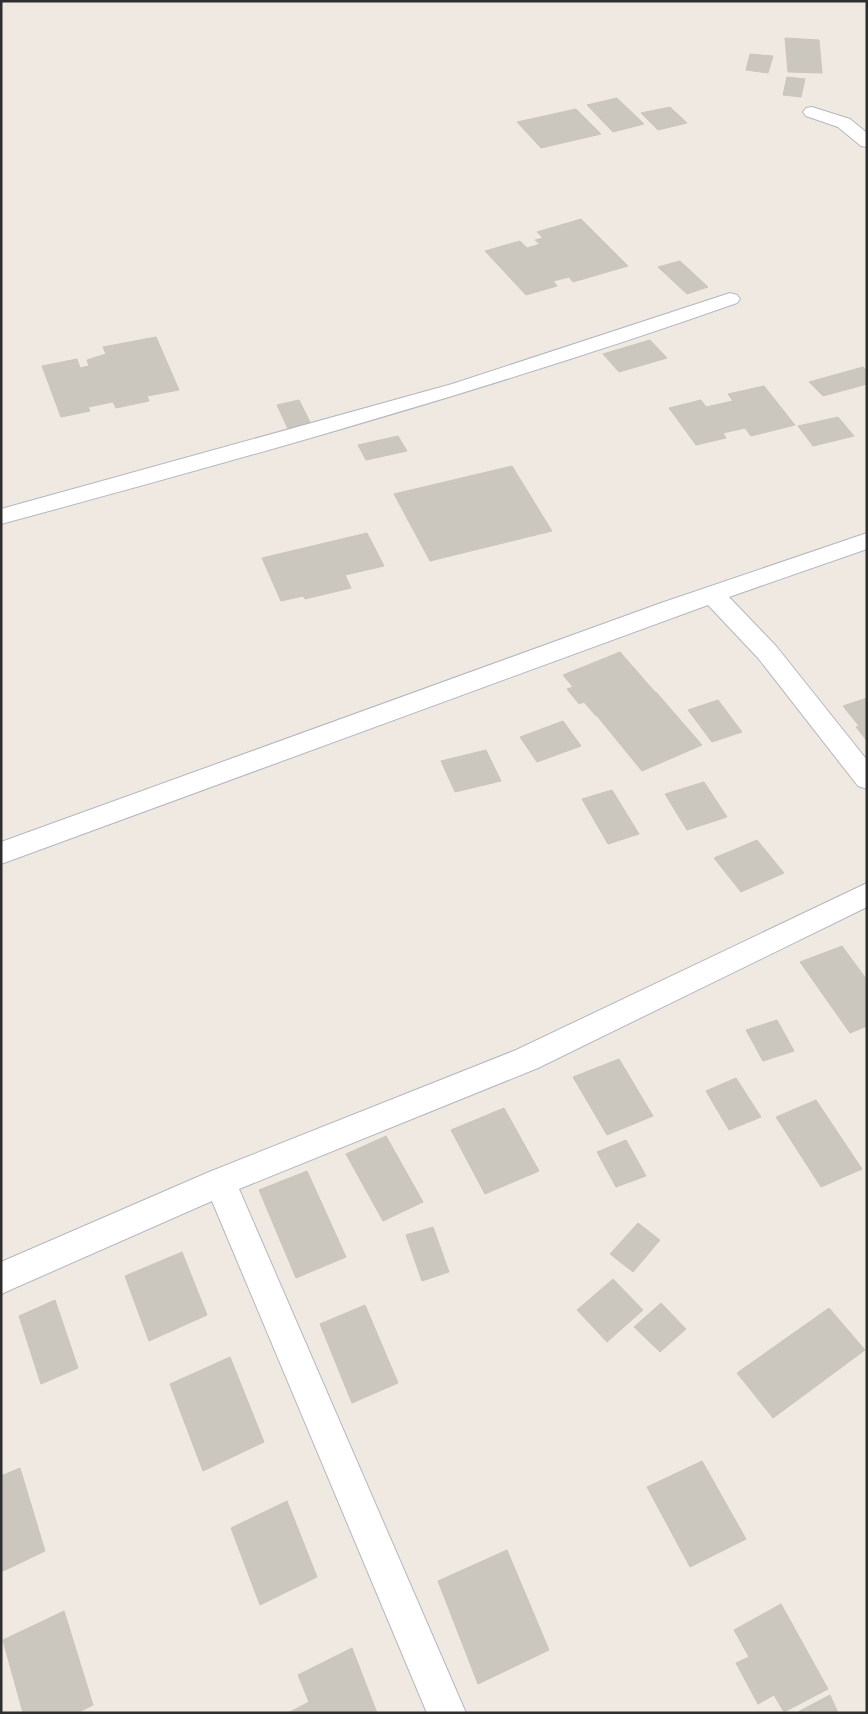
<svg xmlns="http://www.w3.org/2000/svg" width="868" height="1714" viewBox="0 0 868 1714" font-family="'Source Sans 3',sans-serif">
	<rect width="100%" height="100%" fill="#efe9e1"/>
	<g fill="#cbc7bf" stroke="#cbc5ba">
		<path d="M 785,38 L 819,40 L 822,73 L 788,72 Z"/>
		<path d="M 750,54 L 773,56 L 768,73 L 746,70 Z"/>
		<path d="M 787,77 L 805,79 L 801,97 L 783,95 Z"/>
		<path d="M 617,98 L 644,124 L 613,132 L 587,105 Z"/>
		<path d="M 670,107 L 687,123 L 658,130 L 641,113 Z"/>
		<path d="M 576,109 L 601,134 L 541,148 L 517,122 Z"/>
		<path d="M 581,219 L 628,266 L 573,282 L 569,277 L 553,281 L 557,286 L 526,295 L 485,251 L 520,241 L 527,248 L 540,244 L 535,240 L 543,238 L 537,232 Z"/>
		<path d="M 680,261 L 708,287 L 687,294 L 658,267 Z"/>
		<path d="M 156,337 L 179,390 L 147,396 L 149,401 L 116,408 L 113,402 L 88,407 L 90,411 L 61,417 L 42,366 L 77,359 L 80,368 L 89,366 L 87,360 L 106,354 L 103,347 Z"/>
		<path d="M 650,340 L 667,358 L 619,372 L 603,354 Z"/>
		<path d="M 863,367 L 867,371 L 867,384 L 823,396 L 809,382 Z"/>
		<path d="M 764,386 L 795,425 L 751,436 L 745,428 L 723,433 L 726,438 L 696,445 L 669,408 L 701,400 L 706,407 L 733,401 L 728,394 Z"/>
		<path d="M 299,400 L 312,426 L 289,431 L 277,405 Z"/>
		<path d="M 838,417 L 854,436 L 813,446 L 798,426 Z"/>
		<path d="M 398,436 L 407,451 L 366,460 L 358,445 Z"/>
		<path d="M 512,466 L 552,531 L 430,561 L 394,494 Z"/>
		<path d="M 367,533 L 384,566 L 345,575 L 351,588 L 305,599 L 303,596 L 281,601 L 262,558 Z"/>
		<path d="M 620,652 L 655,692 L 596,716 L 584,702 L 579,704 L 567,689 L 573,687 L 563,675 Z"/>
		<path d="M 656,692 L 702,745 L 642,771 L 597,716 Z"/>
		<path d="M 867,698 L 867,741 L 856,727 L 859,726 L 843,706 Z"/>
		<path d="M 718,700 L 742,732 L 712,742 L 688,710 Z"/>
		<path d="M 563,721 L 581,746 L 537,762 L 520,737 Z"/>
		<path d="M 486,750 L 501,781 L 455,792 L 441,761 Z"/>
		<path d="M 704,782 L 727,817 L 687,830 L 665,794 Z"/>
		<path d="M 612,790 L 639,834 L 608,844 L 582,799 Z"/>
		<path d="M 757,840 L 784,873 L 741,892 L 714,858 Z"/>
		<path d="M 842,946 L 867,980 L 867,1026 L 850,1033 L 800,962 Z"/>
		<path d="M 777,1020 L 794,1051 L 763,1061 L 746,1030 Z"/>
		<path d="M 619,1059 L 653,1116 L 607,1135 L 573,1077 Z"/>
		<path d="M 736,1078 L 761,1117 L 729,1130 L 706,1091 Z"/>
		<path d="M 816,1100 L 862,1169 L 821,1187 L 776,1117 Z"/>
		<path d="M 504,1108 L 539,1171 L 485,1194 L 451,1130 Z"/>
		<path d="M 386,1136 L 423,1202 L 383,1221 L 346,1154 Z"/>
		<path d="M 626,1140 L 646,1176 L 616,1187 L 597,1152 Z"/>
		<path d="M 307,1171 L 346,1257 L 296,1278 L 259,1190 Z"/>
		<path d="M 638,1223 L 660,1240 L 633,1272 L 610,1254 Z"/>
		<path d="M 433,1227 L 449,1272 L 422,1281 L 406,1235 Z"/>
		<path d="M 182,1252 L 207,1315 L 149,1341 L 125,1276 Z"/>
		<path d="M 613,1279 L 643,1310 L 607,1342 L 577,1310 Z"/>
		<path d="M 55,1300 L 78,1368 L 41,1384 L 19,1316 Z"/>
		<path d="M 661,1303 L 686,1329 L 660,1352 L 634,1327 Z"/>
		<path d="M 365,1305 L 398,1383 L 352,1403 L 320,1324 Z"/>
		<path d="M 829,1308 L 865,1350 L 773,1418 L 737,1373 Z"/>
		<path d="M 230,1357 L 264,1442 L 203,1471 L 170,1384 Z"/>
		<path d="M 702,1461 L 746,1539 L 690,1567 L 647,1487 Z"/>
		<path d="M 20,1468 L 45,1551 L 1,1572 L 1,1476 Z"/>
		<path d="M 287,1501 L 317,1577 L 260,1605 L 231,1528 Z"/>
		<path d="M 507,1550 L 549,1650 L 478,1684 L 438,1581 Z"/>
		<path d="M 781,1604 L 828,1689 L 784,1712 L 774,1695 L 758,1704 L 736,1663 L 749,1657 L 734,1630 Z"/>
		<path d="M 64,1611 L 93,1705 L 77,1713 L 23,1713 L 3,1640 Z"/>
		<path d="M 352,1648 L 377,1713 L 288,1713 L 309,1702 L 298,1675 Z"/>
		<path d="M 830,1695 L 838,1713 L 796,1713 Z"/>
	</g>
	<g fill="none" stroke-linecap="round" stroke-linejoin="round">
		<defs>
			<g id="minor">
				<path d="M 812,107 L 850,119 L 867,133 L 867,147 L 861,146 L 838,127 L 806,116 L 803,112 L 806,108 Z"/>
				<path d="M 730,293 L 737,295 L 740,299 L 737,303 C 495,388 249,457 1,524 L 1,509 L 452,384 Z"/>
				<path d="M 867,533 L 867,549 L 729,597 L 776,646 L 867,760 L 867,789 L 858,786 L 758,658 L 708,605 L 1,864 L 1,842 L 661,603 Z"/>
				<path d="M 867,883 L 867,907 L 538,1068 L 239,1189 L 466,1713 L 427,1713 L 212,1201 L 1,1294 L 1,1262 L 209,1172 L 516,1050 Z"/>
			</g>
		</defs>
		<use href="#minor" stroke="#b4b7c1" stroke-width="2"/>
		<use href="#minor" fill="#fff" fill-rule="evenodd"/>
	</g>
	<rect width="868" height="1714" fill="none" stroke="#2e2e2e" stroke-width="5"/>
</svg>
